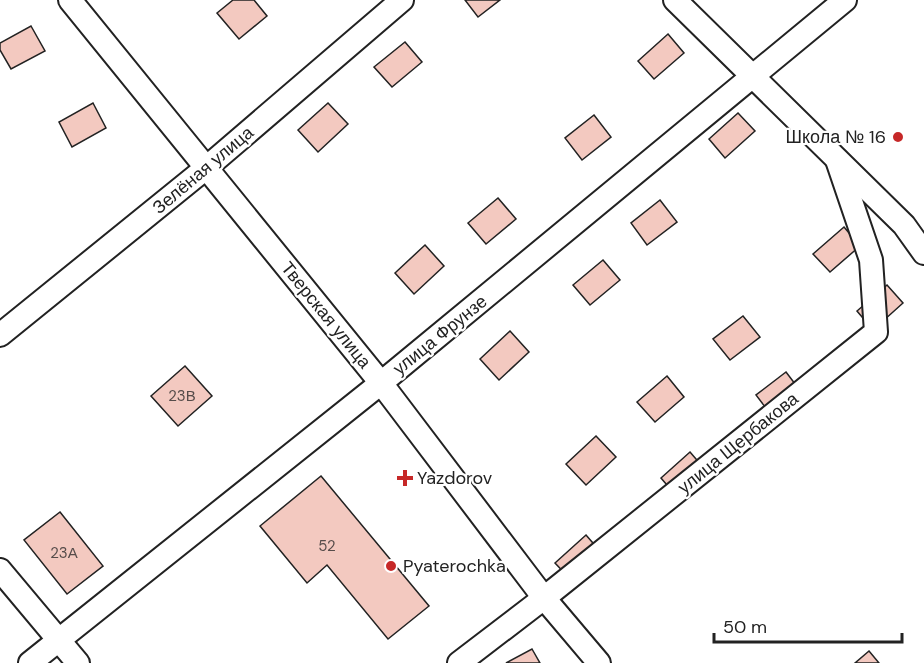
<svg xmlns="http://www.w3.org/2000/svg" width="924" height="663" viewBox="0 0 924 663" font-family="'DM Sans',sans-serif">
	<rect width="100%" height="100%" fill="#fff"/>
	<g fill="#f3c9c0" stroke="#222" stroke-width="1.5">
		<path d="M 233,0 L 254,0 L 267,16 L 239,39 L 217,13 Z"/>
		<path d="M 465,0 L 500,0 L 478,17 Z"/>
		<path d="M 31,26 L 45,51 L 11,69 L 0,50 L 0,43 Z"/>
		<path d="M 668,34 L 684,53 L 654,79 L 638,61 Z"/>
		<path d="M 405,42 L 422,62 L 392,87 L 374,67 Z"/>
		<path d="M 93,103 L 106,128 L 72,147 L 59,122 Z"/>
		<path d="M 328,103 L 348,124 L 318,152 L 298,130 Z"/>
		<path d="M 738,113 L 755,131 L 725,158 L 709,139 Z"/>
		<path d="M 594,115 L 611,137 L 582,160 L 565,138 Z"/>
		<path d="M 498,198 L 516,219 L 486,244 L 468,223 Z"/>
		<path d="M 660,200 L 677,222 L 647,245 L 631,223 Z"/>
		<path d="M 844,227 L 860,246 L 830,272 L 813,254 Z"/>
		<path d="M 425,245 L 444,266 L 414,294 L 395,273 Z"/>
		<path d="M 603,260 L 620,280 L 590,305 L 573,285 Z"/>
		<path d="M 887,285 L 903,303 L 873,330 L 857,311 Z"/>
		<path d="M 743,316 L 760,337 L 730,360 L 713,339 Z"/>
		<path d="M 510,331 L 529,352 L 499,380 L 480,359 Z"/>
		<path d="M 185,366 L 212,396 L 178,426 L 151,396 Z"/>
		<path d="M 786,372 L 802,393 L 772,416 L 756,395 Z"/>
		<path d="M 667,376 L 684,397 L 655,422 L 637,402 Z"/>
		<path d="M 596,436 L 616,457 L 586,485 L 566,464 Z"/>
		<path d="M 690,452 L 708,473 L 678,498 L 661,478 Z"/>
		<path d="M 321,476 L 429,606 L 388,639 L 327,565 L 307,583 L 260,526 Z"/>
		<path d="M 60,512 L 103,566 L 67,594 L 24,540 Z"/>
		<path d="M 586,535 L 605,557 L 575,584 L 555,563 Z"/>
		<path d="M 532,649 L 540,663 L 506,663 Z"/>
		<path d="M 869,651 L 879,663 L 855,663 Z"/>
	</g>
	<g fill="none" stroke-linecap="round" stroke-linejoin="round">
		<defs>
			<g id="street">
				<path d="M 70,0 L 381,383 L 544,598 L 599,663"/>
				<path d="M 675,0 L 904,225 L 924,253"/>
				<path d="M 0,335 L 206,168 L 402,0"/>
				<path d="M 0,570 L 78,663"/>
				<path d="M 30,663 L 381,383 L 845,0"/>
				<path d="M 459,663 L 544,598 L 876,332 L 871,260 L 837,160"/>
			</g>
		</defs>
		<use href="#street" stroke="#222" stroke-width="26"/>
		<use href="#street" stroke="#fff" stroke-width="22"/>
	</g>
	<g fill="#c62828" stroke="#fff" stroke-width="2">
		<circle cx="898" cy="137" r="6"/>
		<path d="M402 469h6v6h6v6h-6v6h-6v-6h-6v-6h6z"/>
		<circle cx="391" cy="566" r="6"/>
	</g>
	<g text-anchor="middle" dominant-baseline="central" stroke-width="4.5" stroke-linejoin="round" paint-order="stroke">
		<g font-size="15" fill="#564c4a">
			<text x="182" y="396">23В</text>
			<text x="327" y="546">52</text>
			<text x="64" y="553">23А</text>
		</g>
		<g font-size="18" fill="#222" stroke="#fff" text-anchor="start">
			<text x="886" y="137" text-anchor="end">Школа № 16</text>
			<text x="417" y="478">Yazdorov</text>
			<text x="403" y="566">Pyaterochka</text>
		</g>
		<g font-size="18" fill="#222" stroke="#fff">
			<text transform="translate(203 170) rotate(-40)">Зелёная улица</text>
			<text transform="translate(326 315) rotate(51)">Тверская улица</text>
			<text transform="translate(440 335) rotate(-39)">улица Фрунзе</text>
			<text transform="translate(738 443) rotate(-39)">улица Щербакова</text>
		</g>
	</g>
	<path d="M714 633v9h188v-9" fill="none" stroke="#222222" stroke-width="3"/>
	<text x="723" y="633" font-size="18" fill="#222222" stroke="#ffffff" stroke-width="4.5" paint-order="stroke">50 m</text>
</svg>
